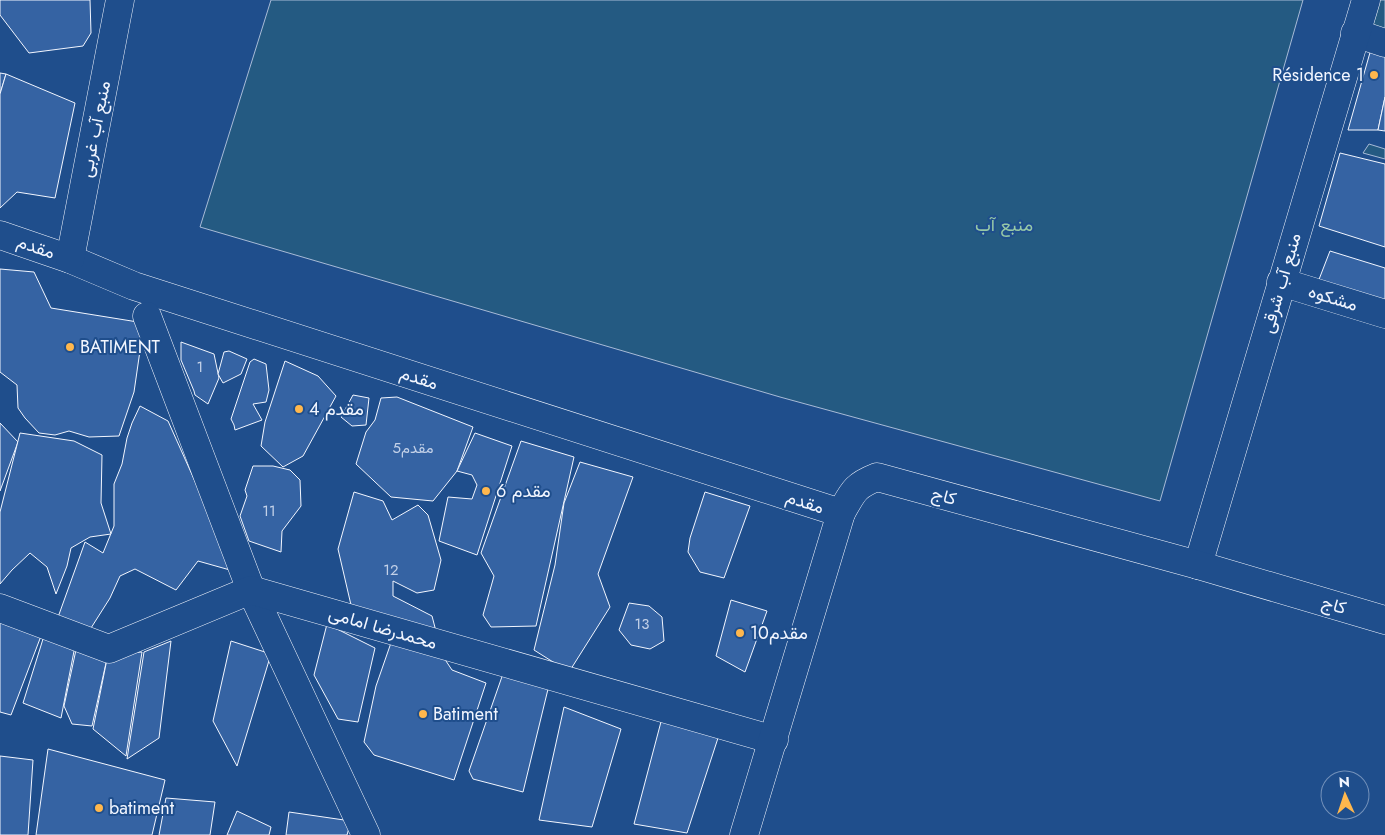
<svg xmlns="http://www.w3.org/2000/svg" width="1385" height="835" viewBox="0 0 1385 835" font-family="Jost,Vazirmatn,sans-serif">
	<rect width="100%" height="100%" fill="#1f4e8c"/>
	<g fill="#245a82" stroke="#a8bbd7">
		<path d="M 271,0 L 1303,0 L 1160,501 L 780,397 L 200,227 Z"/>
		<path d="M 1369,0 L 1385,0 L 1385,30 L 1360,31 Z"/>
		<path d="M 1369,144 L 1385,149 L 1385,159 L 1363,153 Z"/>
	</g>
	<g fill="#3563a3" stroke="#f2f6ff">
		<path d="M 0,0 L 90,0 L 91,33 L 83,46 L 29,53 L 0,15 Z"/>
		<path d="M 1371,49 L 1385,53 L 1385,97 L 1378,130 L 1348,130 Z"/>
		<path d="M 0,73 L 6,74 L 0,94 Z"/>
		<path d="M 6,74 L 75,103 L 55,198 L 17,192 L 0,208 L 0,94 Z"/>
		<path d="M 1385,97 L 1385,131 L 1378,130 Z"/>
		<path d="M 1340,153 L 1385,164 L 1385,247 L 1319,226 Z"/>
		<path d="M 1330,251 L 1385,268 L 1385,306 L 1318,282 Z"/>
		<path d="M 0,269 L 34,272 L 51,308 L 144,323 L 134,392 L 119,436 L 89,437 L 69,431 L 55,435 L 39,433 L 25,418 L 18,408 L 17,385 L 0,372 Z"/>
		<path d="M 181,342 L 214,354 L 219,378 L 208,404 L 195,395 L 194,391 L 181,360 Z"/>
		<path d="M 229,351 L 247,359 L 241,374 L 223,383 L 218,374 L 224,352 Z"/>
		<path d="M 254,359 L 266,364 L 269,390 L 266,402 L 253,404 L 262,420 L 235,430 L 234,425 L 231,419 L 250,362 Z"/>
		<path d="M 285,361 L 318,376 L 336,396 L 303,456 L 283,467 L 261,446 L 265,422 Z"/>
		<path d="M 353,395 L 369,398 L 366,425 L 352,426 L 341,417 Z"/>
		<path d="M 397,397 L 473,427 L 457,471 L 433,501 L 391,497 L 356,464 L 366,432 L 375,420 L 381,398 Z"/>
		<path d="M 140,406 L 168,421 L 211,517 L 230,570 L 198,561 L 176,590 L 135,569 L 120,576 L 110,598 L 91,628 L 57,620 L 85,542 L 103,553 L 114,526 L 114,484 L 122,464 L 127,438 L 132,423 Z"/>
		<path d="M 0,423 L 18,442 L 0,491 Z"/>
		<path d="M 20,433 L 74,441 L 102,455 L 101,503 L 111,534 L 90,537 L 71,548 L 67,566 L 56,594 L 47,567 L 30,553 L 12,570 L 0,584 L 0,512 Z"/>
		<path d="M 475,433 L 512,446 L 477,555 L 439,541 L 448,497 L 472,499 L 477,485 L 472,475 L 457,471 Z"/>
		<path d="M 521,441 L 574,457 L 536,626 L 491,627 L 483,615 L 494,576 L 481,553 Z"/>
		<path d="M 580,462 L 633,477 L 598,574 L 610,607 L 569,672 L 534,650 L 555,565 L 564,503 Z"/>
		<path d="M 253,466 L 273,466 L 290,470 L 300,480 L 301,506 L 282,531 L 281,552 L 249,541 L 240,516 L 247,496 L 245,490 Z"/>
		<path d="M 354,492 L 383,501 L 392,520 L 418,505 L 428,515 L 441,560 L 434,590 L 417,593 L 393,581 L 393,596 L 432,616 L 438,639 L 351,605 L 338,549 Z"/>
		<path d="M 705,492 L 750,506 L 724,578 L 700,572 L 688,552 L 690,538 Z"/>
		<path d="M 731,600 L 767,611 L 745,672 L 716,656 Z"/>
		<path d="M 629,603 L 649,606 L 662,617 L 664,641 L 650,649 L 631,645 L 619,630 Z"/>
		<path d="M 0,619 L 41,636 L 11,715 L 0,712 Z"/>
		<path d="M 327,624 L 375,648 L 358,722 L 338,719 L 314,675 Z"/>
		<path d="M 393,637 L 444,658 L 452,670 L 486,683 L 454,780 L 374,755 L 364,742 L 376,686 Z"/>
		<path d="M 43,639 L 75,646 L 61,718 L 23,703 Z"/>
		<path d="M 171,641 L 159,738 L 127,759 L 144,652 Z"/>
		<path d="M 231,641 L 271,654 L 237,766 L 213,721 Z"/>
		<path d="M 77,645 L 108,654 L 92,726 L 72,724 L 64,706 Z"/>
		<path d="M 142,652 L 126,756 L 93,729 L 108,654 Z"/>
		<path d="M 505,668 L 549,685 L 523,792 L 473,779 L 469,771 Z"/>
		<path d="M 564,707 L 621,729 L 592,827 L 539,820 Z"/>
		<path d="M 662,718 L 718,738 L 687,833 L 634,824 Z"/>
		<path d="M 48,749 L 165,780 L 152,835 L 36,835 Z"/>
		<path d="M 0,756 L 33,760 L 28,835 L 0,835 Z"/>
		<path d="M 166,798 L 215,802 L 210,835 L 159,835 Z"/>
		<path d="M 237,811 L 271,827 L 269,835 L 227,835 Z"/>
		<path d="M 289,812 L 351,821 L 347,835 L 286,835 Z"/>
	</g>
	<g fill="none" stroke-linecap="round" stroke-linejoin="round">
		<defs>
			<g id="minor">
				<path d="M 1355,33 L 1385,43"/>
				<path d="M 0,235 L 70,259 L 134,286 L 841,513"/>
				<path d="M 70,259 L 120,0"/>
				<path d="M 1281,282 L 1385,314"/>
				<path d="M 147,316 L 251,590 L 366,835"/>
				<path d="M 1198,565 L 1366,0"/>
				<path d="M 0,608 L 109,649 L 251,590 L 774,740"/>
			</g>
			<path id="secondary" d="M 744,835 L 841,513 C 853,492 854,486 877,477 L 1198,565 L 1385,620"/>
		</defs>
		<use href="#minor" stroke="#f2f6ff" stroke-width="29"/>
		<use href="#secondary" stroke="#f2f6ff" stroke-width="29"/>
		<use href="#minor" stroke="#1f4e8c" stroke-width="28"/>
		<use href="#secondary" stroke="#1f4e8c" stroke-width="28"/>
	</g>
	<g fill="#ffb74d" stroke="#1f4e8c" stroke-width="2">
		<circle cx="1374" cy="75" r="5"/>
		<circle cx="70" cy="347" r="5"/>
		<circle cx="299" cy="409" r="5"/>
		<circle cx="486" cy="491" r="5"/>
		<circle cx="740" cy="633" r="5"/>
		<circle cx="423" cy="714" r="5"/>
		<circle cx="99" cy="808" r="5"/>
	</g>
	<g text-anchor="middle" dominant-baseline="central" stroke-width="4" stroke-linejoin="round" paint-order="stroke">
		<g font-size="15" fill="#c3d1e8">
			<text x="200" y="367">1</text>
			<text x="413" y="448">5مقدم</text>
			<text x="269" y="511">11</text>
			<text x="391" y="570">12</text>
			<text x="642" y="624">13</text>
		</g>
		<g font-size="18" fill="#f2f6ff" stroke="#1f4e8c" text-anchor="start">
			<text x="1364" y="75" text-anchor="end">Résidence 1</text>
			<text x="80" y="347">BATIMENT</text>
			<text x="309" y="409">4 مقدم</text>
			<text x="496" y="491">6 مقدم</text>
			<text x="750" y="633">10مقدم</text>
			<text x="433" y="714">Batiment</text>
			<text x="109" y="808">batiment</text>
		</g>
		<g font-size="18" fill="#f2f6ff" stroke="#1f4e8c">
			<text transform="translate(95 129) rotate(-79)">منبع آب غربی</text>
			<text transform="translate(36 247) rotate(19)">مقدم</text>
			<text transform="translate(1281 283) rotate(-74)">منبع آب شرقی</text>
			<text transform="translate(1333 298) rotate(17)">مشکوه</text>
			<text transform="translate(419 378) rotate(18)">مقدم</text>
			<text transform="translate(944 496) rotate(15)">کاج</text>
			<text transform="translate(805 502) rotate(18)">مقدم</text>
			<text transform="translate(1334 605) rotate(16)">کاج</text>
			<text transform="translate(383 628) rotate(16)">محمدرضا امامی</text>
		</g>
		<g font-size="18" fill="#97c8a6" stroke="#1f4e8c">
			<text x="1004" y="225">منبع آب</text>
		</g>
	</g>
	<g transform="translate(1345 795) rotate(357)"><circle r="24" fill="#1f4e8c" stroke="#7391ba"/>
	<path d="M0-4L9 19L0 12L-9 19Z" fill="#ffb74d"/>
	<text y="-8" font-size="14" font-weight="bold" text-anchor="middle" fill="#f2f6ff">N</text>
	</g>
</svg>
